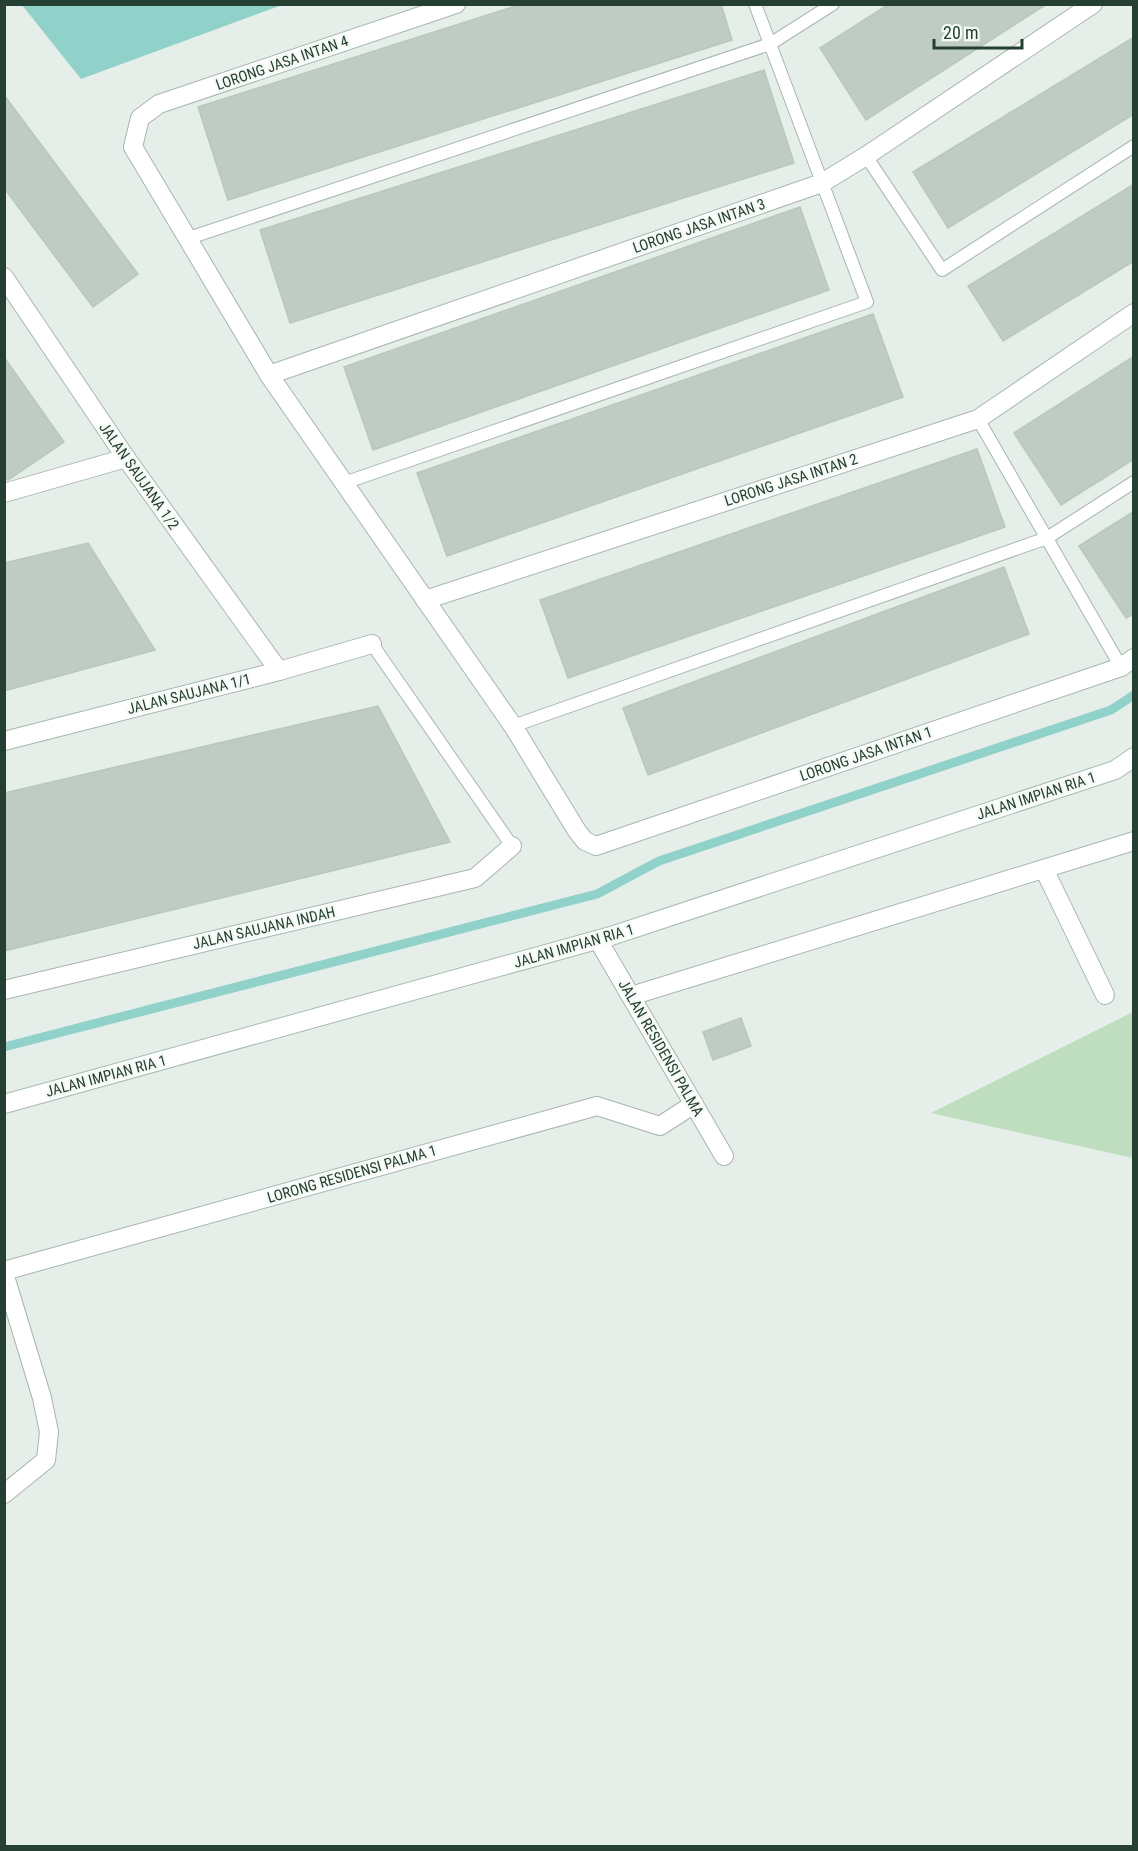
<svg xmlns="http://www.w3.org/2000/svg" width="1138" height="1851" viewBox="0 0 1138 1851" font-family="'Roboto Condensed',sans-serif">
	<rect width="100%" height="100%" fill="#e5eee8"/>
	<path fill="#bfdec0" d="M 1133,1012 L 1133,1158 L 931,1113 Z"/>
	<path fill="#90d1ca" d="M 22,5 L 282,5 L 81,79 Z"/>
	<g fill="none" stroke-linecap="round" stroke-linejoin="round">
		<path stroke="#90d1ca" stroke-width="9" d="M 4,1047 L 597,894 L 659,861 L 1111,710 L 1134,695"/>
	</g>
	<g fill="#beccc3" stroke="#b8c8bd" stroke-width="1.5">
		<path d="M 522,4 L 721,4 L 732,40 L 228,200 L 198,107 Z"/>
		<path d="M 889,4 L 1047,4 L 866,120 L 820,48 Z"/>
		<path d="M 1134,37 L 1134,114 L 948,228 L 913,172 Z"/>
		<path d="M 764,70 L 794,163 L 290,323 L 260,230 Z"/>
		<path d="M 4,95 L 138,274 L 93,307 L 4,188 Z"/>
		<path d="M 1134,184 L 1134,261 L 1003,341 L 968,286 Z"/>
		<path d="M 800,207 L 829,290 L 373,450 L 344,367 Z"/>
		<path d="M 873,314 L 903,397 L 447,556 L 417,473 Z"/>
		<path d="M 1134,356 L 1134,459 L 1061,505 L 1014,433 Z"/>
		<path d="M 4,357 L 64,442 L 8,480 L 4,476 Z"/>
		<path d="M 977,449 L 1005,527 L 568,678 L 540,600 Z"/>
		<path d="M 1134,511 L 1134,614 L 1126,618 L 1079,546 Z"/>
		<path d="M 88,543 L 155,650 L 4,691 L 4,563 Z"/>
		<path d="M 1004,567 L 1029,634 L 648,775 L 623,708 Z"/>
		<path d="M 378,706 L 450,842 L 4,951 L 4,793 Z"/>
		<path d="M 741,1018 L 751,1046 L 713,1060 L 703,1032 Z"/>
	</g>
	<g fill="none" stroke-linecap="round" stroke-linejoin="round">
		<defs>
			<g id="lane">
				<path d="M 866,156 L 942,270 L 1134,146"/>
				<path d="M 189,238 L 770,44 L 833,4"/>
				<path d="M 978,419 L 1121,667"/>
				<path d="M 344,483 L 867,302 L 755,4"/>
				<path d="M 372,644 L 512,846"/>
				<path d="M 513,726 L 1047,538 L 1134,482"/>
			</g>
			<g id="street">
				<path d="M 456,4 L 159,104 L 140,118 L 133,147 L 269,375 L 513,726 L 577,831 L 585,841 L 596,846 L 1121,667 L 1134,658"/>
				<path d="M 4,277 L 126,458 L 279,671"/>
				<path d="M 269,375 L 822,183 L 866,156 L 1093,4"/>
				<path d="M 4,493 L 126,458"/>
				<path d="M 425,600 L 978,419 L 1134,313"/>
				<path d="M 4,741 L 279,671 L 372,644"/>
				<path d="M 1044,869 L 1105,995"/>
				<path d="M 598,940 L 724,1156"/>
				<path d="M 4,990 L 475,878 L 512,846"/>
				<path d="M 631,996 L 1134,841"/>
				<path d="M 4,1271 L 597,1106 L 660,1126 L 694,1104"/>
				<path d="M 4,1273 L 42,1398 L 49,1432 L 46,1460 L 4,1494"/>
			</g>
			<path id="secondary" d="M 4,1104 L 611,936 L 1115,770 L 1134,757"/>
		</defs>
		<use href="#lane" stroke="#a8b6ae" stroke-width="14"/>
		<use href="#street" stroke="#a8b6ae" stroke-width="20"/>
		<use href="#secondary" stroke="#a7bcb0" stroke-width="20"/>
		<use href="#lane" stroke="#fff" stroke-width="12"/>
		<use href="#street" stroke="#fff" stroke-width="18"/>
		<use href="#secondary" stroke="#fff" stroke-width="18"/>
	</g>
	<g text-anchor="middle" dominant-baseline="central" stroke-width="5" stroke-linejoin="round" paint-order="stroke">
		<g font-size="15" fill="#254032" stroke="#f6faf7">
			<text transform="translate(282 63) rotate(-19)">LORONG JASA INTAN 4</text>
			<text transform="translate(699 226) rotate(-19)">LORONG JASA INTAN 3</text>
			<text transform="translate(139 476) rotate(55)">JALAN SAUJANA 1/2</text>
			<text transform="translate(791 480) rotate(-18)">LORONG JASA INTAN 2</text>
			<text transform="translate(189 694) rotate(-14)">JALAN SAUJANA 1/1</text>
			<text transform="translate(866 754) rotate(-19)">LORONG JASA INTAN 1</text>
			<text transform="translate(1036 796) rotate(-18)">JALAN IMPIAN RIA 1</text>
			<text transform="translate(264 928) rotate(-13)">JALAN SAUJANA INDAH</text>
			<text transform="translate(574 946) rotate(-16)">JALAN IMPIAN RIA 1</text>
			<text transform="translate(661 1048) rotate(60)">JALAN RESIDENSI PALMA</text>
			<text transform="translate(106 1076) rotate(-15)">JALAN IMPIAN RIA 1</text>
			<text transform="translate(352 1174) rotate(-16)">LORONG RESIDENSI PALMA 1</text>
		</g>
	</g>
	<rect width="1138" height="1851" fill="none" stroke="#254032" stroke-width="12"/>
	<path d="M934 39v9h88v-9" fill="none" stroke="#254032" stroke-width="3"/>
	<text x="943" y="39" font-size="18" fill="#254032" stroke="#f6faf7" stroke-width="4.5" paint-order="stroke">20 m</text>
</svg>
